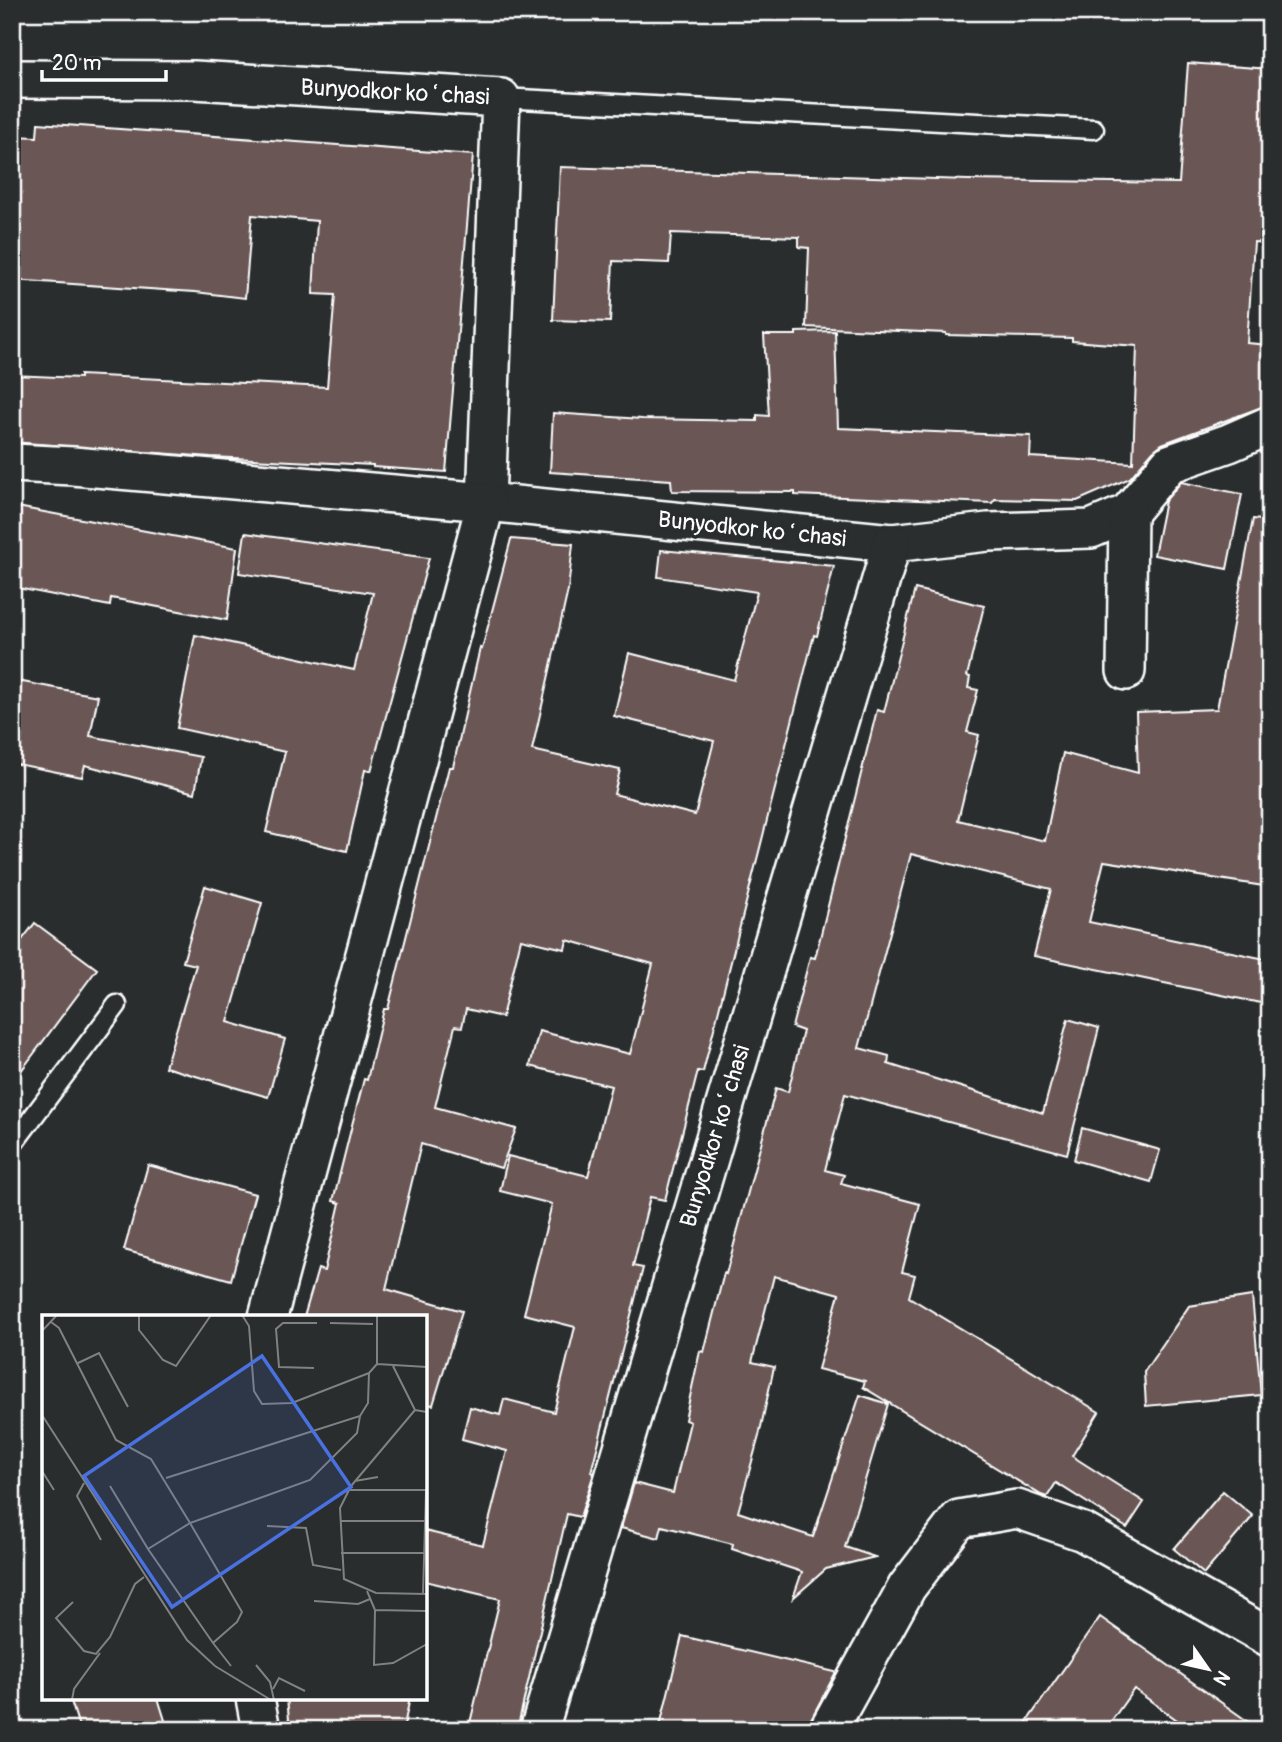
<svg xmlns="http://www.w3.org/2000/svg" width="1282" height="1742" viewBox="0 0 1282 1742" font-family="Pangolin,sans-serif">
	<rect width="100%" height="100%" fill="#2a2d2e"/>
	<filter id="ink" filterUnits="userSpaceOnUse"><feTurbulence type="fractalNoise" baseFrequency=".0143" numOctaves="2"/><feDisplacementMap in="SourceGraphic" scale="14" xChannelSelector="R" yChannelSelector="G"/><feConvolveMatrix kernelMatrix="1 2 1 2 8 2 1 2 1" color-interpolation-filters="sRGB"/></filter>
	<g filter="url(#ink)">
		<g fill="#6a5754" stroke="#fff" stroke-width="2">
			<path d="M 1188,63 L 1270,69 L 1270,243 L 1254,242 L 1247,343 L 1270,345 L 1270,404 L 1162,444 L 1153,451 L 1130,478 L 1077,501 L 995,499 L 992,503 L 795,495 L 795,492 L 672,491 L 671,480 L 550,472 L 553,413 L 642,419 L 757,421 L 757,415 L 769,416 L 764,335 L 796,335 L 796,332 L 835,331 L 838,428 L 1031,436 L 1030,457 L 1133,463 L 1137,346 L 1072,341 L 1072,338 L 946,335 L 946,333 L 806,327 L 809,248 L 799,247 L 799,237 L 671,233 L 669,263 L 613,261 L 610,322 L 553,320 L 560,167 L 968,180 L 1179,183 Z"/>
			<path d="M 38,123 L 473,155 L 446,472 L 373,467 L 373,465 L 211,457 L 12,442 L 12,375 L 80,378 L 80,375 L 327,387 L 335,295 L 313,294 L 317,221 L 252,215 L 245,298 L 195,292 L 12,280 L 12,136 L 37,137 Z"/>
			<path d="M 1181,482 L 1242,494 L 1227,569 L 1154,555 L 1165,501 Z"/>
			<path d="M 12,506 L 237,548 L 227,620 L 111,598 L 110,606 L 12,587 Z"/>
			<path d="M 1253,519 L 1270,521 L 1270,887 L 1104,861 L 1089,922 L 1270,960 L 1270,1005 L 1034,956 L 1051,889 L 911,854 L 859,1048 L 889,1056 L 888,1064 L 1043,1113 L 1068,1019 L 1099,1028 L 1067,1154 L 845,1094 L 825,1170 L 844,1175 L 841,1183 L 920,1204 L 902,1272 L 915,1275 L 909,1297 L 1099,1412 L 1072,1456 L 1144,1502 L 1127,1528 L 1056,1483 L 1047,1497 L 1041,1495 L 863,1387 L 865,1381 L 818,1369 L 839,1294 L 774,1276 L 752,1362 L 774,1367 L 759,1436 L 738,1512 L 813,1537 L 860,1395 L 888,1404 L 845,1547 L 875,1557 L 826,1569 L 793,1598 L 802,1572 L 732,1549 L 733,1544 L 662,1526 L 659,1538 L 621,1528 L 634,1483 L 673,1493 L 690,1422 L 685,1420 L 700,1351 L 704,1352 L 724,1273 L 726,1274 L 776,1088 L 788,1092 L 803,1031 L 792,1027 L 810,957 L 815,958 L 877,710 L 884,712 L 915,589 L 984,606 L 967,676 L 970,677 L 968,688 L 978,690 L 967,732 L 979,735 L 958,820 L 1045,841 L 1063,753 L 1138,773 L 1136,712 L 1217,709 Z"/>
			<path d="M 245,533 L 429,558 L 371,771 L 365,770 L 347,851 L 266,832 L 285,752 L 177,728 L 195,635 L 354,670 L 373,593 L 239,573 Z"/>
			<path d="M 511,539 L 573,544 L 568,590 L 532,750 L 620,770 L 614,794 L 695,815 L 714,741 L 614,716 L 629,653 L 734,680 L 757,592 L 658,577 L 661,550 L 834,566 L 817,636 L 814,635 L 703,1072 L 698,1071 L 665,1200 L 650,1197 L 633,1266 L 643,1268 L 591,1472 L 594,1473 L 580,1517 L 567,1514 L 517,1730 L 499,1730 L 470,1723 L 500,1599 L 425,1581 L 425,1531 L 483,1545 L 507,1451 L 462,1439 L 470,1407 L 500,1415 L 504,1399 L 554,1412 L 575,1327 L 524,1314 L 552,1204 L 500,1191 L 508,1156 L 588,1176 L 611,1086 L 530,1066 L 539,1031 L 630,1054 L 653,964 L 567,940 L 565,949 L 521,939 L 502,1017 L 466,1009 L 462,1027 L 455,1026 L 435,1107 L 516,1129 L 501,1168 L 421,1144 L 386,1289 L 462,1311 L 433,1405 L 425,1404 L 425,1317 L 304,1317 L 318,1269 L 324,1271 L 340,1203 L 333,1201 L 352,1125 L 364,1079 L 367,1080 L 384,1009 L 388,1009 L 449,767 L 453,767 L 480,648 L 482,649 Z"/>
			<path d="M 12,680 L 98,696 L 90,736 L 201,757 L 195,793 L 85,765 L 82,777 L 12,763 Z"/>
			<path d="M 205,886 L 262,903 L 228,1022 L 285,1039 L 268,1097 L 165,1067 L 196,965 L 183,962 Z"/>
			<path d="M 35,923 L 97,969 L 12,1083 L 12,953 Z"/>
			<path d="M 1082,1128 L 1160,1150 L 1151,1182 L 1074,1160 Z"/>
			<path d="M 148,1165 L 255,1194 L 231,1280 L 124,1250 Z"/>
			<path d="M 1252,1296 L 1261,1395 L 1146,1406 L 1144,1372 L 1189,1306 Z"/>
			<path d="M 1223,1491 L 1253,1516 L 1204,1574 L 1174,1549 Z"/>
			<path d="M 1100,1617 L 1260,1730 L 1191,1730 L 1134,1689 L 1105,1730 L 1021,1730 Z"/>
			<path d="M 682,1636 L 835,1672 L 835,1674 L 809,1723 L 796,1720 L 794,1730 L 659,1730 Z"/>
			<path d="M 70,1698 L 158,1698 L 168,1730 L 80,1730 Z"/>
			<path d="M 287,1698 L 410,1698 L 403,1730 L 290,1730 Z"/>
		</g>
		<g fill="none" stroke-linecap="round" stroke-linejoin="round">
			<defs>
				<g id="lane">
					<path d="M 501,98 L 1094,129"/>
					<path d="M 12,1145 L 117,1005"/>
				</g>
				<g id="street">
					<path d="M 12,79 L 194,80 L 501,98 L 486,502 L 892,543 L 988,532 L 1091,529 L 1128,513 L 1169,464 L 1229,443 L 1270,425"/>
					<path d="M 12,463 L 73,466 L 486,502 L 268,1317"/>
					<path d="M 1126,671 L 1128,513"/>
					<path d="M 255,1698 L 261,1730"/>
					<path d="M 539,1730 L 892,543"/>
					<path d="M 828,1730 L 907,1587 L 959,1519 L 1017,1509 L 1083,1532 L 1270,1638"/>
				</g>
			</defs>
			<use href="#lane" stroke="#fff" stroke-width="23"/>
			<use href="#street" stroke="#fff" stroke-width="42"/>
			<use href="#lane" stroke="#2a2d2e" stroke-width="18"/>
			<use href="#street" stroke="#2a2d2e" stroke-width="37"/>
		</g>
	</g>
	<g text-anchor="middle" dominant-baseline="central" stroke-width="7" stroke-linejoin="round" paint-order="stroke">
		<g font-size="23" fill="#fff" stroke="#2a2d2e">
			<text transform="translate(395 92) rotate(3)">Bunyodkor koʻchasi</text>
			<text transform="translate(752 529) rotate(6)">Bunyodkor koʻchasi</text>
			<text transform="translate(715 1136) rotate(-73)">Bunyodkor koʻchasi</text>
		</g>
	</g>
	<g transform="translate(42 1315)">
		<rect width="385" height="385" fill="#2a2d2e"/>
		<path fill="none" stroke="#7f8182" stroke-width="2" d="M 97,0 L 97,15 L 121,45 L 134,51 L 169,0M 200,0 L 207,11 L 212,76 L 220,89 L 250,88 L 327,58M 335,0 L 335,49M 9,7 L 17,13 L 74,125 L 109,144 L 148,208 L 106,234 L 171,328M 288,8 L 331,9M 0,16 L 15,0M 36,48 L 57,38 L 86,92M 335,49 L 385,52M 351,51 L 373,95 L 385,97M 272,53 L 237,52 L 234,14 L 241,8 L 275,8M 0,100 L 145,325 L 173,351 L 229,385M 0,156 L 12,175M 124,163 L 318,101 L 326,88 L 327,58 L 335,49M 313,166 L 336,162M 42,168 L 35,181 L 59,225M 68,171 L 106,234M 385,175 L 307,175 L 298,193 L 302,264 L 334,278 L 385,279M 304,177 L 373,95M 298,206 L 385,206M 225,211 L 264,213 L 271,250 L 299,255M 299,238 L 383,238M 325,276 L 333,295 L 332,350 L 351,348 L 385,329M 381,279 L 384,175M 272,286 L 316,289 L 328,284M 31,287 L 14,303 L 42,336 L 54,339 L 68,322 L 93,269 L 102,262M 333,295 L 385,296M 214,350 L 228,367 L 232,385M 189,351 L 171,328 L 195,307 L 200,297 L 148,208 L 268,165 L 315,118 L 318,101M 231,374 L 237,363 L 263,376M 30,385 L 32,374 L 58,338"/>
		<path fill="#4a71e0" fill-opacity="0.15" stroke="#4a71e0" stroke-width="3.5" d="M 220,41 L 309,172 L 130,292 L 42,161 Z"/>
		<rect width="385" height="385" fill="none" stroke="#fff" stroke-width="3.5"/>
	</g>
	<rect width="1282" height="1742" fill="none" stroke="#2a2d2e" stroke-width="42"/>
	<rect x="21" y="21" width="1240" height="1700" fill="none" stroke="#fff" stroke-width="2.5" filter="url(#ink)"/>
	<g transform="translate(1208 1669) rotate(124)" stroke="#2a2d2e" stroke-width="5" paint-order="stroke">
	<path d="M0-5L12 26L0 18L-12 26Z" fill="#ffffff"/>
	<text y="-10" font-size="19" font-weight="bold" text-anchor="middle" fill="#ffffff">N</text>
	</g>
	<path d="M42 70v10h124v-10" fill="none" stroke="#ffffff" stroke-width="3.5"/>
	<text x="52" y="70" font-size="21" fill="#ffffff" stroke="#2a2d2e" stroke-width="5" paint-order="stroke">20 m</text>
</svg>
